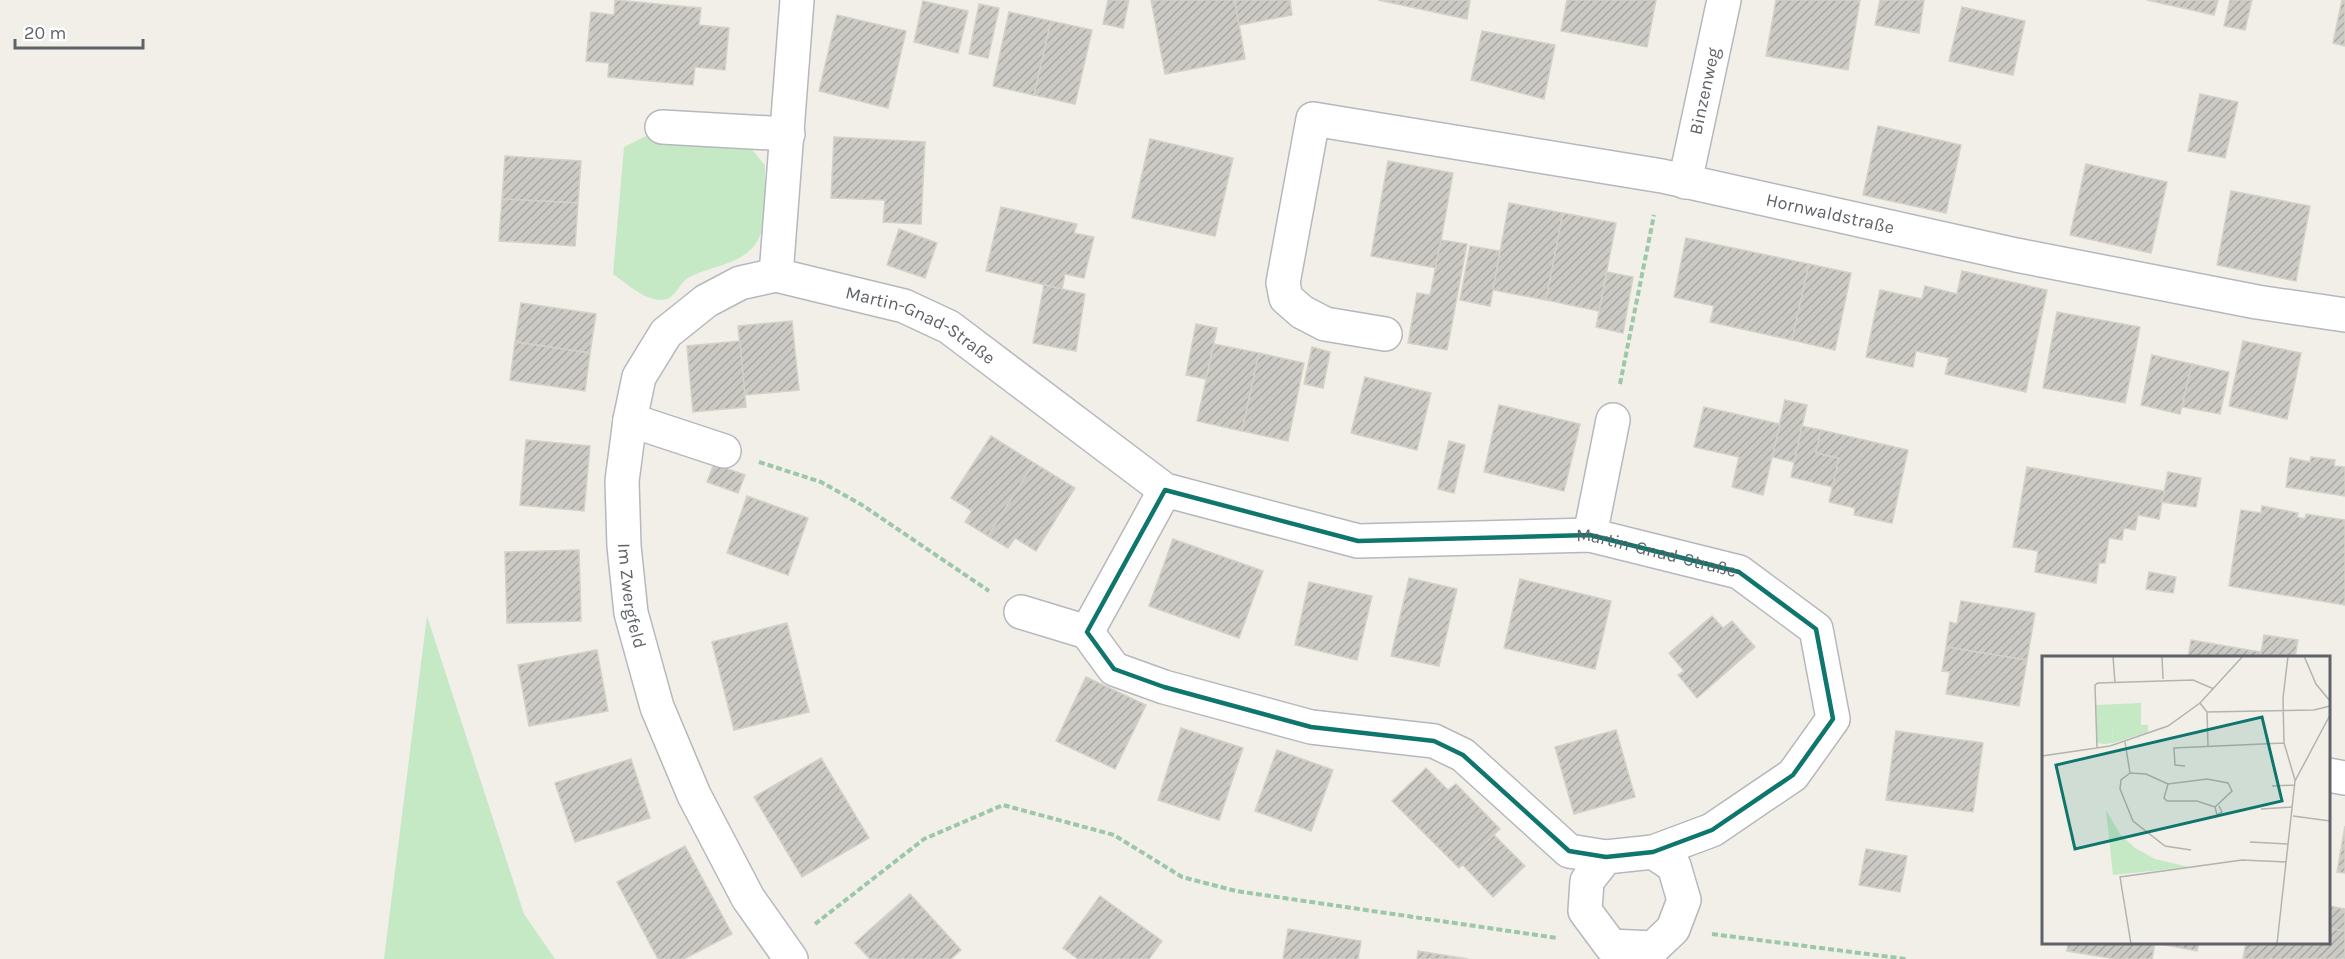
<svg xmlns="http://www.w3.org/2000/svg" width="2345" height="959" viewBox="0 0 2345 959" font-family="Karla,sans-serif">
	<defs>
		<pattern id="building-hatch" width="6" height="6" patternUnits="userSpaceOnUse" patternTransform="scale(1.5)"><rect width="6" height="6" fill="#cccac5"/><path d="M-1 1l2-2M0 6l6-6M5 7l2-2" fill="none" stroke="#a9a8a4"/></pattern>
	</defs>
	<rect width="100%" height="100%" fill="#f1efe8"/>
	<g fill="#c5e8c5">
		<path d="M 646,136 C 680,136 718,132 749,148 C 755,151 760,160 765,165 C 764,187 769,228 754,246 C 737,266 709,266 688,278 C 678,284 676,300 661,300 C 644,300 626,283 613,274 L 624,147 Z"/>
		<path d="M 427,616 L 524,914 L 555,959 L 384,959 Z"/>
	</g>
	<g fill="url(#building-hatch)" stroke="#d6d1c6" stroke-width="1.5">
		<path d="M 615,0 L 701,8 L 699,25 L 729,28 L 725,70 L 695,67 L 693,85 L 608,77 L 609,63 L 586,61 L 591,12 L 614,15 Z"/>
		<path d="M 1108,0 L 1129,0 L 1123,28 L 1103,24 Z"/>
		<path d="M 1151,0 L 1235,0 L 1245,59 L 1165,74 Z"/>
		<path d="M 1235,0 L 1290,0 L 1292,15 L 1239,25 Z"/>
		<path d="M 1378,0 L 1470,0 L 1467,19 Z"/>
		<path d="M 1567,0 L 1656,0 L 1647,47 L 1561,31 Z"/>
		<path d="M 1776,0 L 1860,0 L 1848,70 L 1766,56 Z"/>
		<path d="M 1880,0 L 1924,0 L 1919,33 L 1875,25 Z"/>
		<path d="M 2147,0 L 2218,0 L 2214,15 Z"/>
		<path d="M 2230,0 L 2252,0 L 2245,30 L 2224,26 Z"/>
		<path d="M 2342,0 L 2345,0 L 2345,46 L 2333,43 Z"/>
		<path d="M 923,1 L 968,11 L 958,53 L 914,42 Z"/>
		<path d="M 979,4 L 999,8 L 988,58 L 969,54 Z"/>
		<path d="M 1962,7 L 2025,21 L 2013,75 L 1949,61 Z"/>
		<path d="M 1009,12 L 1051,21 L 1034,95 L 993,86 Z"/>
		<path d="M 837,15 L 906,31 L 888,108 L 819,91 Z"/>
		<path d="M 1051,21 L 1092,30 L 1075,104 L 1034,95 Z"/>
		<path d="M 1482,31 L 1555,45 L 1544,99 L 1471,80 Z"/>
		<path d="M 2200,94 L 2238,102 L 2225,158 L 2188,151 Z"/>
		<path d="M 1878,126 L 1961,145 L 1946,213 L 1863,195 Z"/>
		<path d="M 834,137 L 925,142 L 921,224 L 883,222 L 885,200 L 831,198 Z"/>
		<path d="M 1150,139 L 1233,158 L 1215,236 L 1132,218 Z"/>
		<path d="M 505,156 L 581,161 L 578,203 L 502,199 Z"/>
		<path d="M 1388,161 L 1453,173 L 1436,268 L 1371,256 Z"/>
		<path d="M 2086,164 L 2167,182 L 2151,253 L 2070,235 Z"/>
		<path d="M 2231,191 L 2310,206 L 2296,281 L 2217,265 Z"/>
		<path d="M 502,199 L 578,203 L 575,246 L 499,241 Z"/>
		<path d="M 1509,203 L 1563,213 L 1546,300 L 1493,290 Z"/>
		<path d="M 1001,207 L 1077,224 L 1074,233 L 1094,237 L 1084,278 L 1065,274 L 1062,289 L 986,271 Z"/>
		<path d="M 1563,213 L 1616,223 L 1599,311 L 1546,300 Z"/>
		<path d="M 899,229 L 937,243 L 925,278 L 887,265 Z"/>
		<path d="M 1686,238 L 1809,264 L 1792,340 L 1710,322 L 1714,306 L 1674,297 Z"/>
		<path d="M 1441,240 L 1467,244 L 1447,350 L 1408,343 L 1417,293 L 1430,295 Z"/>
		<path d="M 1470,246 L 1500,251 L 1490,306 L 1460,300 Z"/>
		<path d="M 1809,264 L 1851,273 L 1835,350 L 1792,340 Z"/>
		<path d="M 1962,271 L 2047,290 L 2026,392 L 1945,374 L 1949,358 L 1916,351 L 1913,367 L 1866,357 L 1880,290 L 1922,299 L 1925,286 L 1957,294 Z"/>
		<path d="M 1607,272 L 1633,277 L 1623,333 L 1596,327 Z"/>
		<path d="M 1044,285 L 1085,294 L 1076,351 L 1033,343 Z"/>
		<path d="M 521,303 L 596,314 L 590,353 L 515,342 Z"/>
		<path d="M 2057,312 L 2140,327 L 2125,403 L 2043,388 Z"/>
		<path d="M 792,321 L 799,390 L 745,395 L 738,326 Z"/>
		<path d="M 1196,324 L 1217,328 L 1206,379 L 1186,375 Z"/>
		<path d="M 740,341 L 746,407 L 693,412 L 687,346 Z"/>
		<path d="M 2243,341 L 2301,353 L 2287,419 L 2229,406 Z"/>
		<path d="M 515,342 L 590,353 L 585,391 L 510,380 Z"/>
		<path d="M 1214,344 L 1259,353 L 1242,431 L 1197,421 Z"/>
		<path d="M 1312,347 L 1330,352 L 1323,388 L 1304,384 Z"/>
		<path d="M 1259,353 L 1304,363 L 1288,441 L 1242,431 Z"/>
		<path d="M 2152,355 L 2192,364 L 2180,414 L 2141,405 Z"/>
		<path d="M 2192,364 L 2229,372 L 2220,414 L 2182,407 Z"/>
		<path d="M 1365,377 L 1431,393 L 1417,450 L 1351,433 Z"/>
		<path d="M 1785,400 L 1807,405 L 1794,462 L 1772,457 Z"/>
		<path d="M 1499,405 L 1580,424 L 1564,491 L 1484,472 Z"/>
		<path d="M 1704,407 L 1780,424 L 1763,495 L 1732,487 L 1739,457 L 1694,447 Z"/>
		<path d="M 1802,426 L 1821,430 L 1816,453 L 1839,458 L 1833,487 L 1791,477 Z"/>
		<path d="M 1821,430 L 1908,450 L 1892,523 L 1854,515 L 1855,508 L 1829,502 L 1839,458 L 1816,453 Z"/>
		<path d="M 991,436 L 1034,463 L 988,536 L 965,522 L 972,511 L 951,498 Z"/>
		<path d="M 526,440 L 590,446 L 584,511 L 520,505 Z"/>
		<path d="M 1449,441 L 1465,445 L 1454,493 L 1438,489 Z"/>
		<path d="M 2311,457 L 2335,460 L 2334,466 L 2345,467 L 2345,496 L 2286,487 L 2290,458 L 2310,462 Z"/>
		<path d="M 1034,463 L 1075,488 L 1036,551 L 1015,538 L 1008,548 L 988,536 Z"/>
		<path d="M 714,464 L 745,475 L 738,493 L 707,482 Z"/>
		<path d="M 2027,467 L 2164,491 L 2159,519 L 2138,515 L 2135,530 L 2124,528 L 2122,540 L 2109,538 L 2105,563 L 2099,563 L 2096,583 L 2035,572 L 2038,551 L 2013,547 Z"/>
		<path d="M 2168,472 L 2201,478 L 2196,507 L 2162,502 Z"/>
		<path d="M 747,496 L 808,518 L 788,575 L 727,553 Z"/>
		<path d="M 2262,506 L 2298,513 L 2297,517 L 2305,519 L 2306,514 L 2345,520 L 2345,605 L 2229,586 L 2241,510 L 2261,513 Z"/>
		<path d="M 1173,539 L 1263,571 L 1239,638 L 1149,606 Z"/>
		<path d="M 579,550 L 581,621 L 507,623 L 505,552 Z"/>
		<path d="M 2149,572 L 2176,577 L 2173,593 L 2146,589 Z"/>
		<path d="M 1409,578 L 1457,589 L 1439,666 L 1391,656 Z"/>
		<path d="M 1520,579 L 1611,601 L 1595,669 L 1504,648 Z"/>
		<path d="M 1309,582 L 1372,596 L 1357,660 L 1295,645 Z"/>
		<path d="M 1961,601 L 2035,613 L 2027,660 L 1946,647 L 1950,622 L 1957,624 Z"/>
		<path d="M 1712,616 L 1723,628 L 1732,621 L 1755,647 L 1697,698 L 1678,675 L 1684,671 L 1669,653 Z"/>
		<path d="M 787,623 L 809,712 L 734,730 L 712,642 Z"/>
		<path d="M 2264,635 L 2298,640 L 2295,658 L 2260,658 Z"/>
		<path d="M 2191,640 L 2261,652 L 2260,658 L 2188,658 Z"/>
		<path d="M 1946,647 L 2027,660 L 2019,706 L 1946,694 L 1950,672 L 1942,671 Z"/>
		<path d="M 597,650 L 608,711 L 529,726 L 518,665 Z"/>
		<path d="M 1086,677 L 1146,705 L 1115,769 L 1056,741 Z"/>
		<path d="M 1181,728 L 1243,748 L 1219,820 L 1158,800 Z"/>
		<path d="M 1616,730 L 1635,797 L 1574,814 L 1555,747 Z"/>
		<path d="M 1896,731 L 1983,743 L 1973,812 L 1886,800 Z"/>
		<path d="M 1277,750 L 1333,770 L 1311,831 L 1255,811 Z"/>
		<path d="M 821,758 L 869,838 L 802,877 L 754,797 Z"/>
		<path d="M 631,759 L 650,818 L 575,842 L 555,783 Z"/>
		<path d="M 1426,768 L 1448,790 L 1456,784 L 1500,829 L 1459,868 L 1392,801 Z"/>
		<path d="M 2345,826 L 2345,873 L 2337,872 Z"/>
		<path d="M 1494,835 L 1525,866 L 1493,897 L 1463,865 Z"/>
		<path d="M 685,846 L 732,934 L 684,959 L 658,959 L 617,882 Z"/>
		<path d="M 1866,849 L 1907,856 L 1900,892 L 1859,885 Z"/>
		<path d="M 910,894 L 961,950 L 951,959 L 870,959 L 855,943 Z"/>
		<path d="M 1100,896 L 1162,941 L 1149,959 L 1078,959 L 1063,948 Z"/>
		<path d="M 2329,906 L 2345,909 L 2345,931 L 2328,928 Z"/>
		<path d="M 2328,928 L 2345,931 L 2345,959 L 2243,959 L 2246,942 L 2328,942 Z"/>
		<path d="M 1288,929 L 1361,941 L 1358,959 L 1283,959 Z"/>
		<path d="M 2068,942 L 2199,942 L 2197,951 L 2155,943 L 2152,959 L 2116,959 L 2067,951 Z"/>
		<path d="M 1418,951 L 1468,959 L 1417,959 Z"/>
	</g>
	<g fill="none" stroke-linecap="round" stroke-linejoin="round">
		<defs>
			<g id="minor">
				<path id="s1" d="M 797,0 L 776,275 L 904,306 L 949,327 L 1165,490 L 1358,541 L 1590,535 L 1739,572 L 1816,629 L 1833,719 L 1793,775 L 1712,830 L 1653,852 L 1606,857 L 1587,881 L 1585,911 L 1611,946 L 1653,948 L 1673,929 L 1684,900 L 1674,866 L 1653,852"/>
				<path d="M 662,127 L 788,134"/>
				<path id="s2" d="M 1685,182 L 1724,0"/>
				<path id="s3" d="M 776,275 L 740,283 L 706,301 L 666,333 L 639,377 L 630,420 L 622,481 L 624,546 L 631,613 L 657,707 L 694,795 L 748,898 L 791,959"/>
				<path id="s4" d="M 1385,334 L 1325,324 L 1302,312 L 1286,298 L 1283,283 L 1313,119 L 1662,176 L 2016,255 L 2257,302 L 2345,315"/>
				<path d="M 630,420 L 724,451"/>
				<path d="M 1165,490 L 1087,632 L 1114,669 L 1164,687 L 1311,727 L 1434,741 L 1463,755 L 1569,851 L 1606,857"/>
				<path d="M 1590,535 L 1613,420"/>
				<path d="M 1021,612 L 1087,632"/>
				<path d="M 2328,775 L 2345,778"/>
			</g>
		</defs>
		<use href="#minor" stroke="#b5b8bc" stroke-width="36"/>
		<g stroke="#9cc7a9" stroke-width="4" stroke-dasharray="6 3" stroke-linecap="butt">
			<path d="M 1620,384 L 1654,215"/>
			<path d="M 759,462 L 821,482 L 862,505 L 989,591"/>
			<path d="M 815,924 L 924,839 L 1003,805 L 1114,835 L 1182,877 L 1236,891 L 1557,938"/>
			<path d="M 1712,934 L 1906,959"/>
		</g>
		<use href="#minor" stroke="#fff" stroke-width="33"/>
	</g>
	<path fill="none" stroke="#0f766e" stroke-width="4.5" stroke-linejoin="round" d="M 1165,490 L 1358,541 L 1590,535 L 1739,572 L 1816,629 L 1833,719 L 1793,775 L 1712,830 L 1653,852 L 1606,857 L 1569,851 L 1463,755 L 1434,741 L 1311,727 L 1164,687 L 1114,669 L 1087,632 Z"/>
	<g text-anchor="middle" dominant-baseline="central" stroke-width="4.5" stroke-linejoin="round" paint-order="stroke">
		<g font-size="18" fill="#5f6368" stroke="#fff">
			<text stroke="none"><textPath href="#s2" startOffset="93">Binzenweg</textPath></text>
			<text stroke="none"><textPath href="#s4" startOffset="816">Hornwaldstraße</textPath></text>
			<text stroke="none"><textPath href="#s1" startOffset="430">Martin-Gnad-Straße</textPath></text>
			<text stroke="none"><textPath href="#s1" startOffset="1228">Martin-Gnad-Straße</textPath></text>
			<text stroke="none"><textPath href="#s3" startOffset="399">Im Zwergfeld</textPath></text>
		</g>
	</g>
	<g transform="translate(2042 656)">
		<rect width="288" height="288" fill="#f1efe8"/>
		<path d="M 64,154 L 78,178 L 93,192 L 113,203 L 147,211 L 71,219 Z" fill="#c5e8c5"/>
		<path d="M 99,47 L 99,69 L 106,69 L 106,76 L 71,87 L 70,68 L 59,75 L 63,88 L 55,87 L 54,49 Z" fill="#c5e8c5"/>
		<path d="M 56,68 L 70,68 L 71,87 L 63,88 ZM78 206a8 8 0 1 1 16 0a8 8 0 1 1-16 0Z" fill="#c5e8c5"/>
		<path fill="none" stroke="#b3b3b1" stroke-width="1.5" d="M 71,0 L 73,27M 120,0 L 121,23M 246,0 L 241,42 L 242,87 L 253,124M 262,0 L 274,28 L 288,45M 158,47 L 165,56 L 272,54 L 288,50M 165,56 L 166,90M 83,86 L 88,117 L 104,118 L 126,128 L 165,123 L 186,127 L 190,135 L 173,151 L 175,159 L 180,156 L 177,150M 55,92 L 53,29 L 56,27 L 151,24 L 172,33M 0,100 L 68,90 L 126,70 L 158,47 L 201,0M 143,110 L 133,109 L 132,92 L 242,87M 88,117 L 79,124 L 78,133 L 91,165 L 123,190 L 149,194M 126,128 L 122,142 L 125,145 L 155,145 L 173,151M 230,130 L 253,129M 219,153 L 251,151M 251,160 L 288,165M 208,186 L 246,188M 89,288 L 78,221 L 200,204 L 244,206M 235,288 L 253,125 L 288,59"/>
		<path fill="#0f766e" fill-opacity="0.15" stroke="#0f766e" stroke-width="3" d="M 220,61 L 240,145 L 33,193 L 14,109 Z"/>
		<rect width="288" height="288" fill="none" stroke="#5f6368" stroke-width="3"/>
	</g>
	<path d="M15 39v9h128v-9" fill="none" stroke="#5f6368" stroke-width="3"/>
	<text x="24" y="39" font-size="18" fill="#5f6368" stroke="#ffffff" stroke-width="4.5" paint-order="stroke">20 m</text>
</svg>
